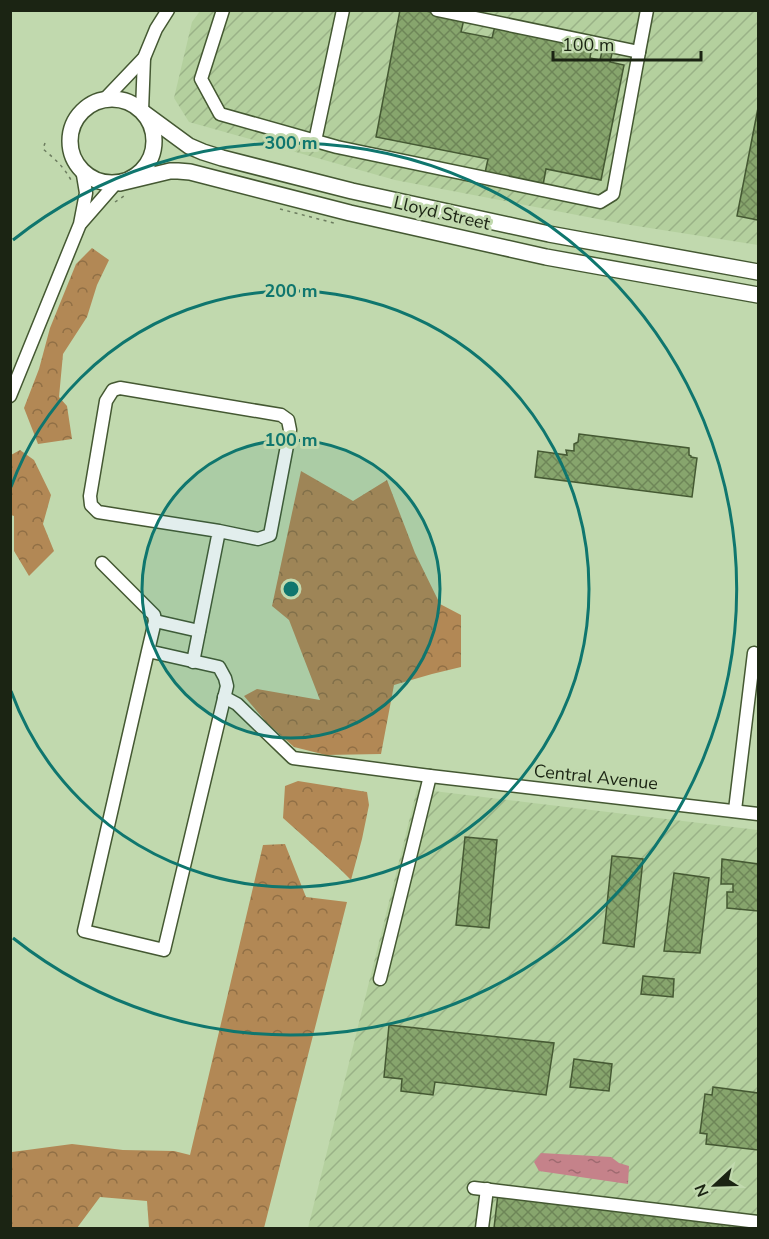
<svg xmlns="http://www.w3.org/2000/svg" width="769" height="1239" viewBox="0 0 769 1239" font-family="'Nunito Sans',sans-serif">
	<defs>
		<pattern id="industrial-furrows" width="10" height="10" patternUnits="userSpaceOnUse" patternTransform="scale(1.5)"><rect width="10" height="10" fill="#b4d09e"/><path d="M-1 1l2-2M0 10L10 0M9 11l2-2" fill="none" stroke="#9ab287"/></pattern>
		<pattern id="forest-crowns" width="20" height="18" patternUnits="userSpaceOnUse" patternTransform="scale(1.5)"><rect width="20" height="18" fill="#b28855"/><path d="M2 6a3 3 0 1 1 6 0M12 15a3 3 0 1 1 6 0" fill="none" stroke="#906f45"/></pattern>
		<pattern id="water-ripples" width="26" height="14" patternUnits="userSpaceOnUse" patternTransform="scale(1.5)"><rect width="26" height="14" fill="#c5828a"/><path d="M2 4q2-2 4 0t4 0M15 11q2-2 4 0t4 0" fill="none" stroke="#9f6a70"/></pattern>
		<pattern id="building-cross-hatch" width="8" height="8" patternUnits="userSpaceOnUse" patternTransform="scale(1.5)"><rect width="8" height="8" fill="#87a56d"/><path d="M0 0l8 8M0 8l8-8" fill="none" stroke="#6e8658"/></pattern>
	</defs>
	<rect width="100%" height="100%" fill="#c1d9ae"/>
	<g fill="url(#industrial-furrows)">
		<path d="M 200,11 L 758,11 L 758,245 L 624,224 L 395,180 L 189,122 L 174,98 L 192,22 Z"/>
		<path d="M 417,789 L 758,830 L 758,1228 L 308,1228 Z"/>
	</g>
	<g fill="url(#forest-crowns)">
		<path d="M 92,248 L 109,260 L 97,285 L 87,317 L 63,354 L 59,397 L 67,406 L 72,439 L 38,444 L 24,408 L 39,369 L 50,328 L 76,264 Z"/>
		<path d="M 20,450 L 34,460 L 51,495 L 43,524 L 54,551 L 29,576 L 14,551 L 14,516 L 11,515 L 11,455 Z"/>
		<path d="M 301,471 L 353,501 L 387,480 L 415,553 L 440,604 L 461,615 L 461,667 L 432,674 L 394,685 L 381,754 L 326,755 L 294,747 L 267,723 L 244,696 L 257,689 L 320,700 L 289,620 L 272,606 Z"/>
		<path d="M 298,781 L 367,792 L 369,805 L 362,839 L 351,880 L 340,869 L 283,818 L 285,786 Z"/>
		<path d="M 285,844 L 306,897 L 347,902 L 264,1228 L 149,1228 L 147,1201 L 100,1197 L 77,1228 L 12,1228 C 11,1203 9,1177 12,1152 L 72,1144 L 123,1150 L 174,1151 L 190,1155 L 263,845 Z"/>
	</g>
	<path fill="url(#water-ripples)" d="M 541,1153 L 611,1157 L 619,1163 L 629,1166 L 628,1184 L 539,1171 L 534,1162 Z"/>
	<g fill="url(#building-cross-hatch)" stroke="#455933" stroke-width="1.5">
		<path d="M 400,10 L 421,10 L 464,19 L 461,32 L 492,38 L 495,26 L 592,45 L 590,58 L 600,60 L 603,47 L 613,49 L 610,62 L 624,65 L 601,180 L 546,169 L 543,185 L 485,173 L 488,159 L 376,137 Z"/>
		<path d="M 758,108 L 758,220 L 737,216 Z"/>
		<path d="M 579,434 L 689,448 L 689,455 L 691,456 L 691,457 L 697,458 L 692,497 L 535,477 L 538,451 L 567,455 L 566,450 L 574,451 L 574,444 L 578,442 Z"/>
		<path d="M 465,837 L 497,840 L 489,928 L 456,925 Z"/>
		<path d="M 612,856 L 643,859 L 634,947 L 603,943 Z"/>
		<path d="M 722,859 L 758,864 L 758,911 L 727,908 L 727,892 L 733,892 L 733,884 L 721,884 Z"/>
		<path d="M 674,873 L 709,878 L 700,953 L 664,951 Z"/>
		<path d="M 643,976 L 674,979 L 673,997 L 641,994 Z"/>
		<path d="M 389,1025 L 554,1043 L 546,1095 L 435,1082 L 433,1095 L 401,1091 L 402,1079 L 384,1077 Z"/>
		<path d="M 574,1059 L 612,1064 L 609,1091 L 570,1087 Z"/>
		<path d="M 713,1087 L 758,1093 L 758,1150 L 706,1144 L 707,1134 L 700,1133 L 705,1094 L 712,1095 Z"/>
		<path d="M 498,1194 L 758,1227 L 758,1228 L 494,1228 Z"/>
	</g>
	<g fill="none" stroke-linecap="round" stroke-linejoin="round">
		<defs>
			<g id="minor">
				<path d="M 223,10 L 201,79 L 220,114 L 337,147 L 600,202 L 613,194 L 639,52"/>
				<path d="M 437,10 L 639,52 L 647,10"/>
				<path d="M 104,100 L 144,58 L 156,29 L 168,10"/>
				<path d="M 142,111 L 144,58"/>
				<path d="M 315,141 L 343,10"/>
				<path d="M 81,223 L 116,183"/>
				<path d="M 10,396 L 80,224 L 86,193 L 82,169"/>
				<path d="M 102,563 L 154,615 L 155,621 L 148,651 L 84,931 L 164,950 L 227,686 L 225,678 L 219,667 L 148,651"/>
				<path d="M 155,621 L 199,631"/>
				<path d="M 193,662 L 219,531 L 258,539 L 270,535 L 290,430 L 288,420 L 281,415 L 120,388 L 113,390 L 106,401 L 90,496 L 91,505 L 98,512 L 219,531"/>
				<path d="M 224,697 L 237,704 L 293,758 L 430,776 L 758,814"/>
				<path d="M 735,810 L 754,653"/>
				<path d="M 380,979 L 430,776"/>
				<path d="M 474,1188 L 758,1222"/>
				<path d="M 482,1228 L 487,1189"/>
			</g>
			<g id="major">
				<circle cx="112" cy="141" r="42"/>
				<path d="M 144,113 L 189,146 L 203,152 L 222,158 L 352,191 L 549,234 L 758,272"/>
				<path d="M 120,183 L 170,171 L 178,171 L 190,172 L 350,213 L 546,257 L 758,295"/>
			</g>
		</defs>
		<use href="#minor" stroke="#445832" stroke-width="15"/>
		<use href="#major" stroke="#445832" stroke-width="18"/>
		<g stroke="#6c7c5f" stroke-width="1.5" stroke-dasharray="3 4.5" stroke-linecap="butt">
			<path d="M 45,143 L 43,149 C 55,159 65,168 72,182"/>
			<path d="M 115,202 L 124,196"/>
			<path d="M 280,209 L 334,223"/>
		</g>
		<use href="#minor" stroke="#fff" stroke-width="12"/>
		<use href="#major" stroke="#fff" stroke-width="15"/>
	</g>
	<circle cx="291" cy="589" r="149" fill="#0f766e" fill-opacity=".12"/>
	<g fill="none" stroke="#0f766e" stroke-width="3">
		<circle cx="291" cy="589" r="149"/>
		<path d="M11 487A298 298 0 1 1 11 691"/>
		<path d="M13 240A446 446 0 1 1 13 938"/>
	</g>
	<g text-anchor="middle" dominant-baseline="central" stroke-width="6" stroke-linejoin="round" paint-order="stroke">
		<g font-size="18" fill="#1b2413" stroke="#c1d9ae">
			<text transform="translate(442 213) rotate(13)">Lloyd Street</text>
			<text transform="translate(596 777) rotate(6)">Central Avenue</text>
		</g>
	</g>
	<circle cx="291" cy="589" r="9" fill="#0f766e" stroke="#c1d9ae" stroke-width="3"/>
	<g font-size="18" text-anchor="middle" font-weight="bold" fill="#0f766e" stroke="#c1d9ae" stroke-width="6" stroke-linejoin="round" paint-order="stroke">
		<text x="291" y="149">300 m</text>
		<text x="291" y="297">200 m</text>
		<text x="291" y="446">100 m</text>
	</g>
	<rect width="769" height="1239" fill="none" stroke="#1b2413" stroke-width="24"/>
	<g transform="translate(715 1185) rotate(248)" stroke="#c1d9ae" stroke-width="4.5" paint-order="stroke">
	<path d="M0-4.5L10 22L0 15L-10 22Z" fill="#1b2413"/>
	<text y="-9" font-size="16" font-weight="bold" text-anchor="middle" fill="#1b2413">N</text>
	</g>
	<path d="M553 51v9h148v-9" fill="none" stroke="#1b2413" stroke-width="3"/>
	<text x="562" y="51" font-size="18" fill="#1b2413" stroke="#c1d9ae" stroke-width="4.5" paint-order="stroke">100 m</text>
</svg>
